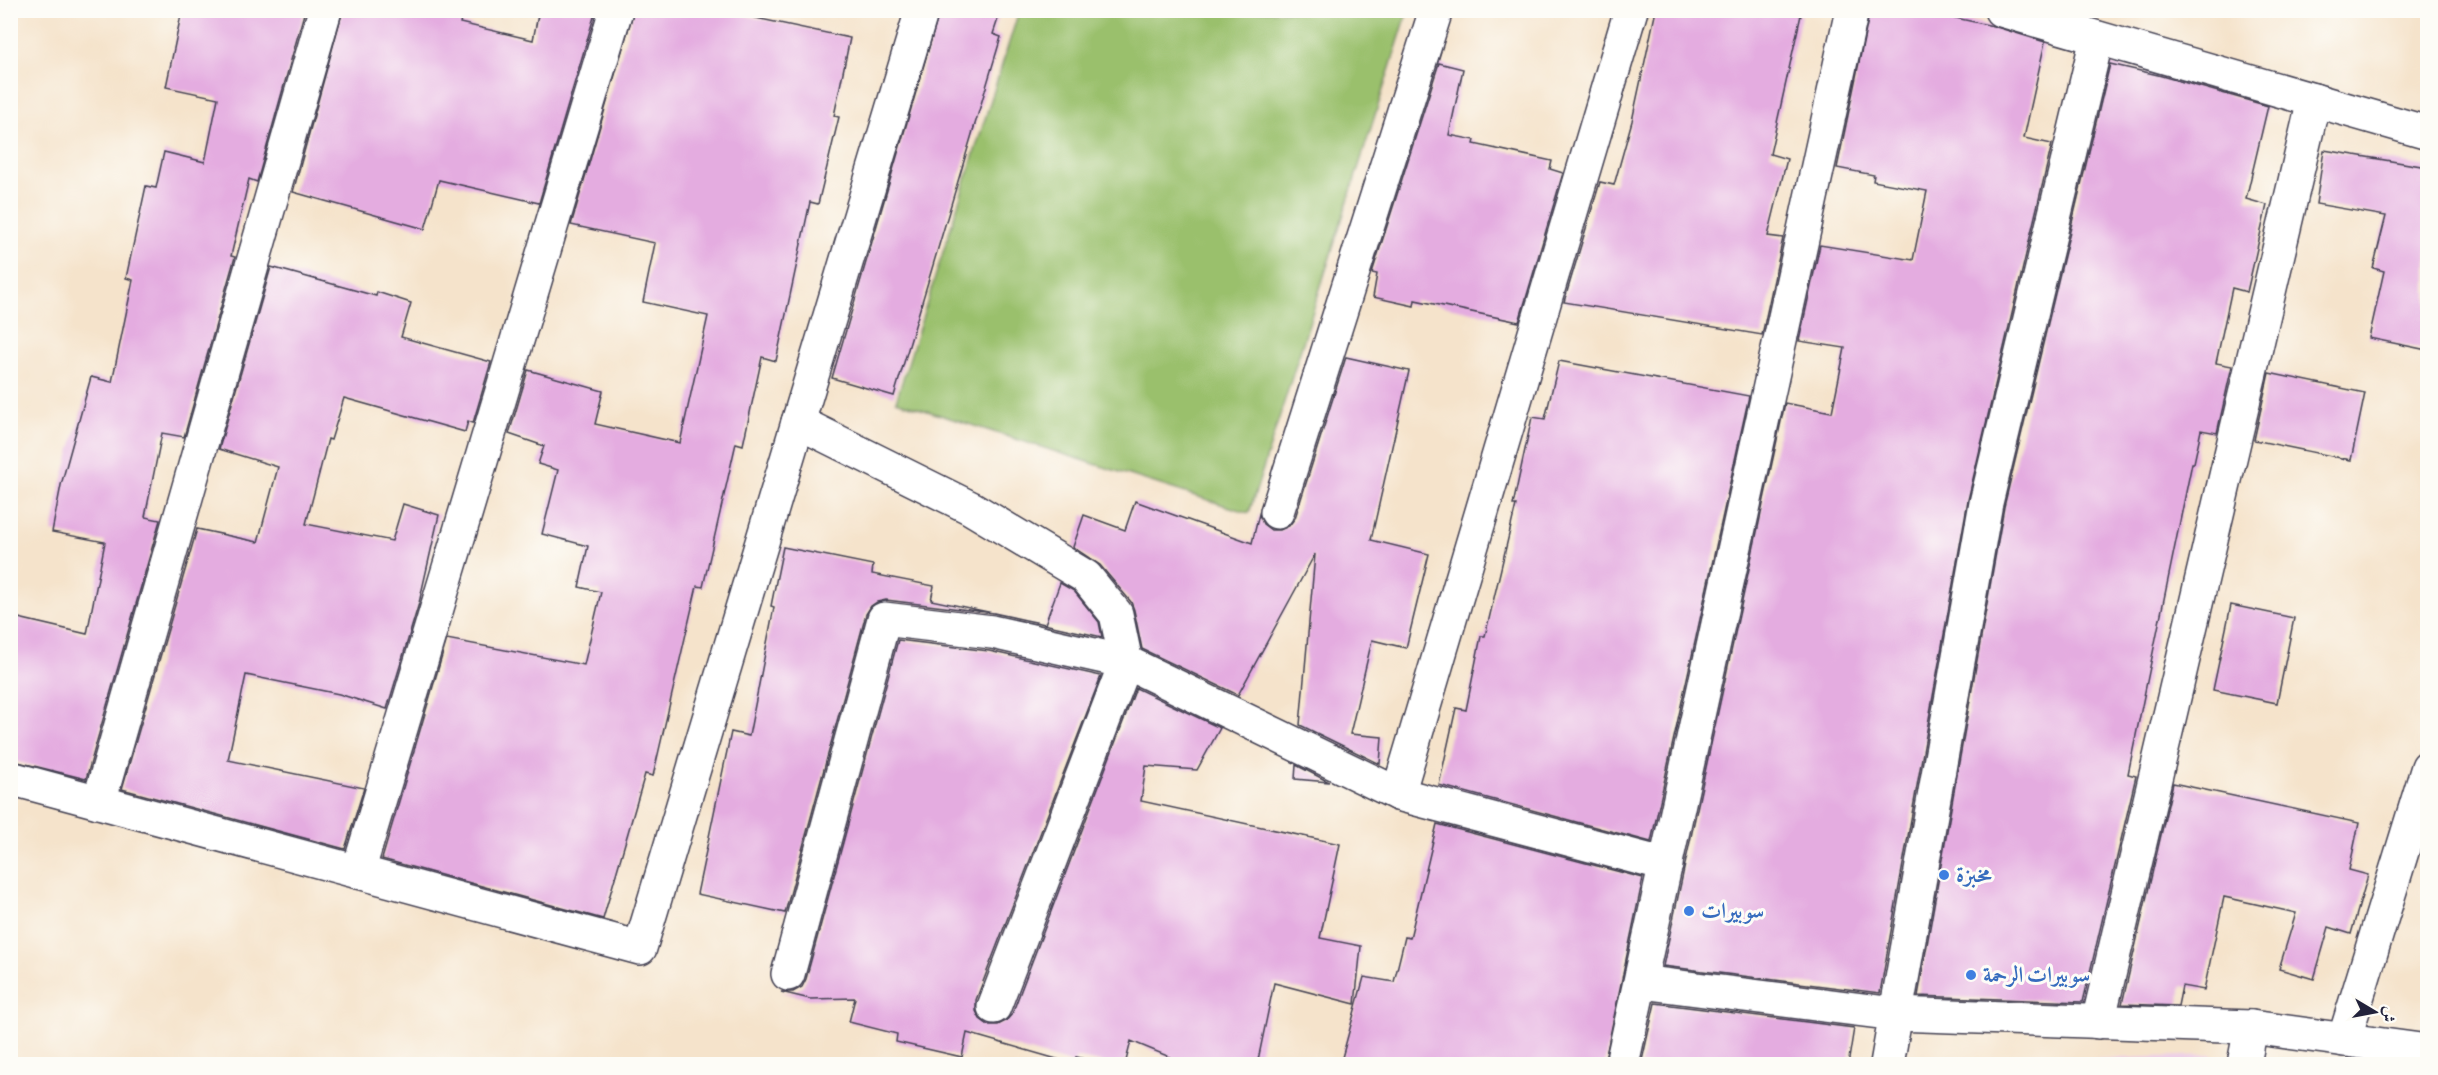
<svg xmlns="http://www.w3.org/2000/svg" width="2438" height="1075" viewBox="0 0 2438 1075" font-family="'Libre Bodoni',Amiri,serif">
	<rect width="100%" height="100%" fill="#fdfcf7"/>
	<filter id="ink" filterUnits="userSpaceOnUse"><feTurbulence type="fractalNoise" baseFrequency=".0167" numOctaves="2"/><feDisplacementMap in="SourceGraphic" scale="12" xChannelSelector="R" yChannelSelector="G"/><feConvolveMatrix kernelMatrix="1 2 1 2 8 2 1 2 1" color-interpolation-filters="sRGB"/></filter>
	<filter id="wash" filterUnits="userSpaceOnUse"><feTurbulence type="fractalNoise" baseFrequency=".008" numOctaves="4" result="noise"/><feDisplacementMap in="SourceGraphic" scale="24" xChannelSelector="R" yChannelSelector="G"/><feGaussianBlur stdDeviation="1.35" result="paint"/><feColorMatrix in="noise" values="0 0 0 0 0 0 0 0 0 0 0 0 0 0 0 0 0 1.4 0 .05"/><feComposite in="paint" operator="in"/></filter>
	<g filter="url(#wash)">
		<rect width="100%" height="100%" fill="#f5e3cb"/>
		<path fill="#eed0e7" d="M 2212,1055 L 2215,1064 L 1954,1064 Z"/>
		<path fill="#9ac06c" stroke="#5e7154" stroke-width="1.5" d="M 1019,11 L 1408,11 L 1249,513 L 896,401 Z"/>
		<g id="blocks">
			<g fill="#e4ace0">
				<path d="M 182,10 L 305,10 L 257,182 L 249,179 L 231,256 L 235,257 L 184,437 L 162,433 L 145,517 L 160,520 L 86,779 L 10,760 L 10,616 L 87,634 L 105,542 L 52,532 L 61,485 L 91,377 L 112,382 L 133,280 L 126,278 L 146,186 L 156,188 L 164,152 L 205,162 L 218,98 L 166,87 Z"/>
				<path d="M 343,10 L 463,10 L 460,23 L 533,40 L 539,10 L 596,10 L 539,203 L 439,180 L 425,229 L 293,192 Z"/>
				<path d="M 634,10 L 719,10 L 850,38 L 834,116 L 839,117 L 818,204 L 810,202 L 776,361 L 762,357 L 743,445 L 736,443 L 703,587 L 697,586 L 653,776 L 645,774 L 603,919 L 382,859 L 447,639 L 584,665 L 601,592 L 579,587 L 588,546 L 542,534 L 558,470 L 538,464 L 544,446 L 509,434 L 528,370 L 603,391 L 595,424 L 680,443 L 708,316 L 643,302 L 655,243 L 571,225 Z"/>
				<path d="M 940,10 L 1001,10 L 993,34 L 1001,37 L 894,396 L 832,378 Z"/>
				<path d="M 1656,10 L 1779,10 L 1801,15 L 1770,154 L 1787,159 L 1768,236 L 1783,238 L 1762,335 L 1564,302 L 1600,182 L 1614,185 L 1632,121 Z"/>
				<path d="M 1870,10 L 1952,10 L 1951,17 L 1993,26 L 2045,42 L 2024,138 L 2052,144 L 1968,500 L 1880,993 L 1663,966 L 1785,403 L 1832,412 L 1845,348 L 1799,341 L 1820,245 L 1913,260 L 1927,191 L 1873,181 L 1874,175 L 1837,168 Z"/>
				<path d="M 1439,63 L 1463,69 L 1449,135 L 1475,140 L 1474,144 L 1552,161 L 1550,169 L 1563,173 L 1519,322 L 1415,300 L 1414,306 L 1373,297 L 1377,274 L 1372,273 Z"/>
				<path d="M 2110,64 L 2158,75 L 2268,106 L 2246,199 L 2267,205 L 2247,292 L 2232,288 L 2216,363 L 2232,366 L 2217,433 L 2201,430 L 2194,463 L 2192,463 L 2128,774 L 2136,776 L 2083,1002 L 1918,996 L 2004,507 Z"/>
				<path d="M 2324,150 L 2427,167 L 2427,350 L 2369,338 L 2384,271 L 2373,268 L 2386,216 L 2316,204 Z"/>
				<path d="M 271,267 L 376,296 L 377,292 L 411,303 L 401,337 L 491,362 L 473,423 L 468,421 L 465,432 L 344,398 L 331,440 L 328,439 L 306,524 L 392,541 L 403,504 L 439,515 L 419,603 L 387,709 L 339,694 L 246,675 L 228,760 L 364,788 L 345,849 L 122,789 L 197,529 L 258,542 L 278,467 L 219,449 Z"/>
				<path d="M 1346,357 L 1409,371 L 1371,540 L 1429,554 L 1406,648 L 1372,640 L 1350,734 L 1382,737 L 1380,764 L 1300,725 L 1315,554 L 1238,695 L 1142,649 L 1134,610 L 1131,602 L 1100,565 L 1073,547 L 1084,515 L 1125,530 L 1135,501 L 1252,543 L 1259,514 L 1263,524 L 1271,530 L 1280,530 L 1289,526 L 1295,518 Z"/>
				<path d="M 1559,361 L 1749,396 L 1651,842 L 1439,785 L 1456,708 L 1466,710 L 1481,636 L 1485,636 L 1516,505 L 1513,505 L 1532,417 L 1545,419 Z"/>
				<path d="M 2269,373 L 2365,393 L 2351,460 L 2254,440 Z"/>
				<path d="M 783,547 L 873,565 L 872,574 L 934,586 L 931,600 L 1045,624 L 1060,583 L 1074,591 L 1099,622 L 1102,637 L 994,613 L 886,600 L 877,602 L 871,606 L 866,614 L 785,913 L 697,894 L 731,732 L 749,736 L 774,607 L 771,606 Z"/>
				<path d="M 2231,605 L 2294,618 L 2277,703 L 2213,690 Z"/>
				<path d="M 898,640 L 989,651 L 1101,676 L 976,1000 L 976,1011 L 980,1019 L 988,1025 L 998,1025 L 1006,1021 L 1012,1014 L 1136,688 L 1220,728 L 1197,770 L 1146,766 L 1141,801 L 1340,844 L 1320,938 L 1361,946 L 1355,1004 L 1274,983 L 1257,1065 L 1189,1065 L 1131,1041 L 1125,1065 L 1113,1065 L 1076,1057 L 1074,1064 L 967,1033 L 962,1057 L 896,1042 L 897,1034 L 849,1022 L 855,998 L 810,999 L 781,992 L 793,992 L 802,987 L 806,979 Z"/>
				<path d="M 1296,765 L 1329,782 L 1295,779 Z"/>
				<path d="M 2173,783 L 2359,823 L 2349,870 L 2368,875 L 2351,934 L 2329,927 L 2314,979 L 2279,969 L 2296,913 L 2224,897 L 2204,990 L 2182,986 L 2178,1006 L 2122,1004 Z"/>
				<path d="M 1437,824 L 1643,878 L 1604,1065 L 1340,1065 L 1364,977 L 1394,982 L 1405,937 L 1410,938 Z"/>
				<path d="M 1655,1003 L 1854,1028 L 1848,1065 L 1641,1065 Z"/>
			</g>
		</g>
	</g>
	<g filter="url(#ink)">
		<use href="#blocks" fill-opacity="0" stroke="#423f51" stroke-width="1.5"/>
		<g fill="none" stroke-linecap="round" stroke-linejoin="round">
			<defs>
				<g id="street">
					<path d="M 2001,10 L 2428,133"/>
					<path d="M 798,422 L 971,508 L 1086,577 L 1116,614 L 1126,662 L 1398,794 L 1666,865"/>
					<path d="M 1277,512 L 1436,10"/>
					<path d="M 10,778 L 640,948 L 922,10"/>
					<path d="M 1398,794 L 1631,10"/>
					<path d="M 99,802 L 325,10"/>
					<path d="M 358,872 L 616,10"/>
					<path d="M 788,974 L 884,619 L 992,632 L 1126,662 L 994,1007"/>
					<path d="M 1641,982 L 1895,1014 L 2251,1027 L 2428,1051"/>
					<path d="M 2098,1022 L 2314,100"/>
					<path d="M 2344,1040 L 2428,767"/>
					<path d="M 1622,1064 L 1852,10"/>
					<path d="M 1887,1064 L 1986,503 L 2097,38"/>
					<path d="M 2244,1064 L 2251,1027"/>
				</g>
			</defs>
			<use href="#street" stroke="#423f51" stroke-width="36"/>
			<use href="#street" stroke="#fff" stroke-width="33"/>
		</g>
	</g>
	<g fill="#3f7fe0" stroke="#fdfcf7" stroke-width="2">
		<circle cx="1944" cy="875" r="6"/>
		<circle cx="1689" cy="911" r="6"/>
		<circle cx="1971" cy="975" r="6"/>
	</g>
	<g text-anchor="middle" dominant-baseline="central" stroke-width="6" stroke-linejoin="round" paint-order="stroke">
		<g font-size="22" font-weight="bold" fill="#366cbe" stroke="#fdfcf7" text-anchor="start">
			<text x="1956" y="875">مخبزة</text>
			<text x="1701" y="911">سوبيرات</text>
			<text x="1983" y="975">سوبيرات الرحمة</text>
		</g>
	</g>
	<rect width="2438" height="1075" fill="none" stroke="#fdfcf7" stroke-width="36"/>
	<g transform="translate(2375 1012) rotate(100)" stroke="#fdfcf7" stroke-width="4.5" paint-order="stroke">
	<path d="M0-4.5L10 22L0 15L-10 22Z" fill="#22223b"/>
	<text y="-9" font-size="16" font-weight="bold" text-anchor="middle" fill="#22223b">ش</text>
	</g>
</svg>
